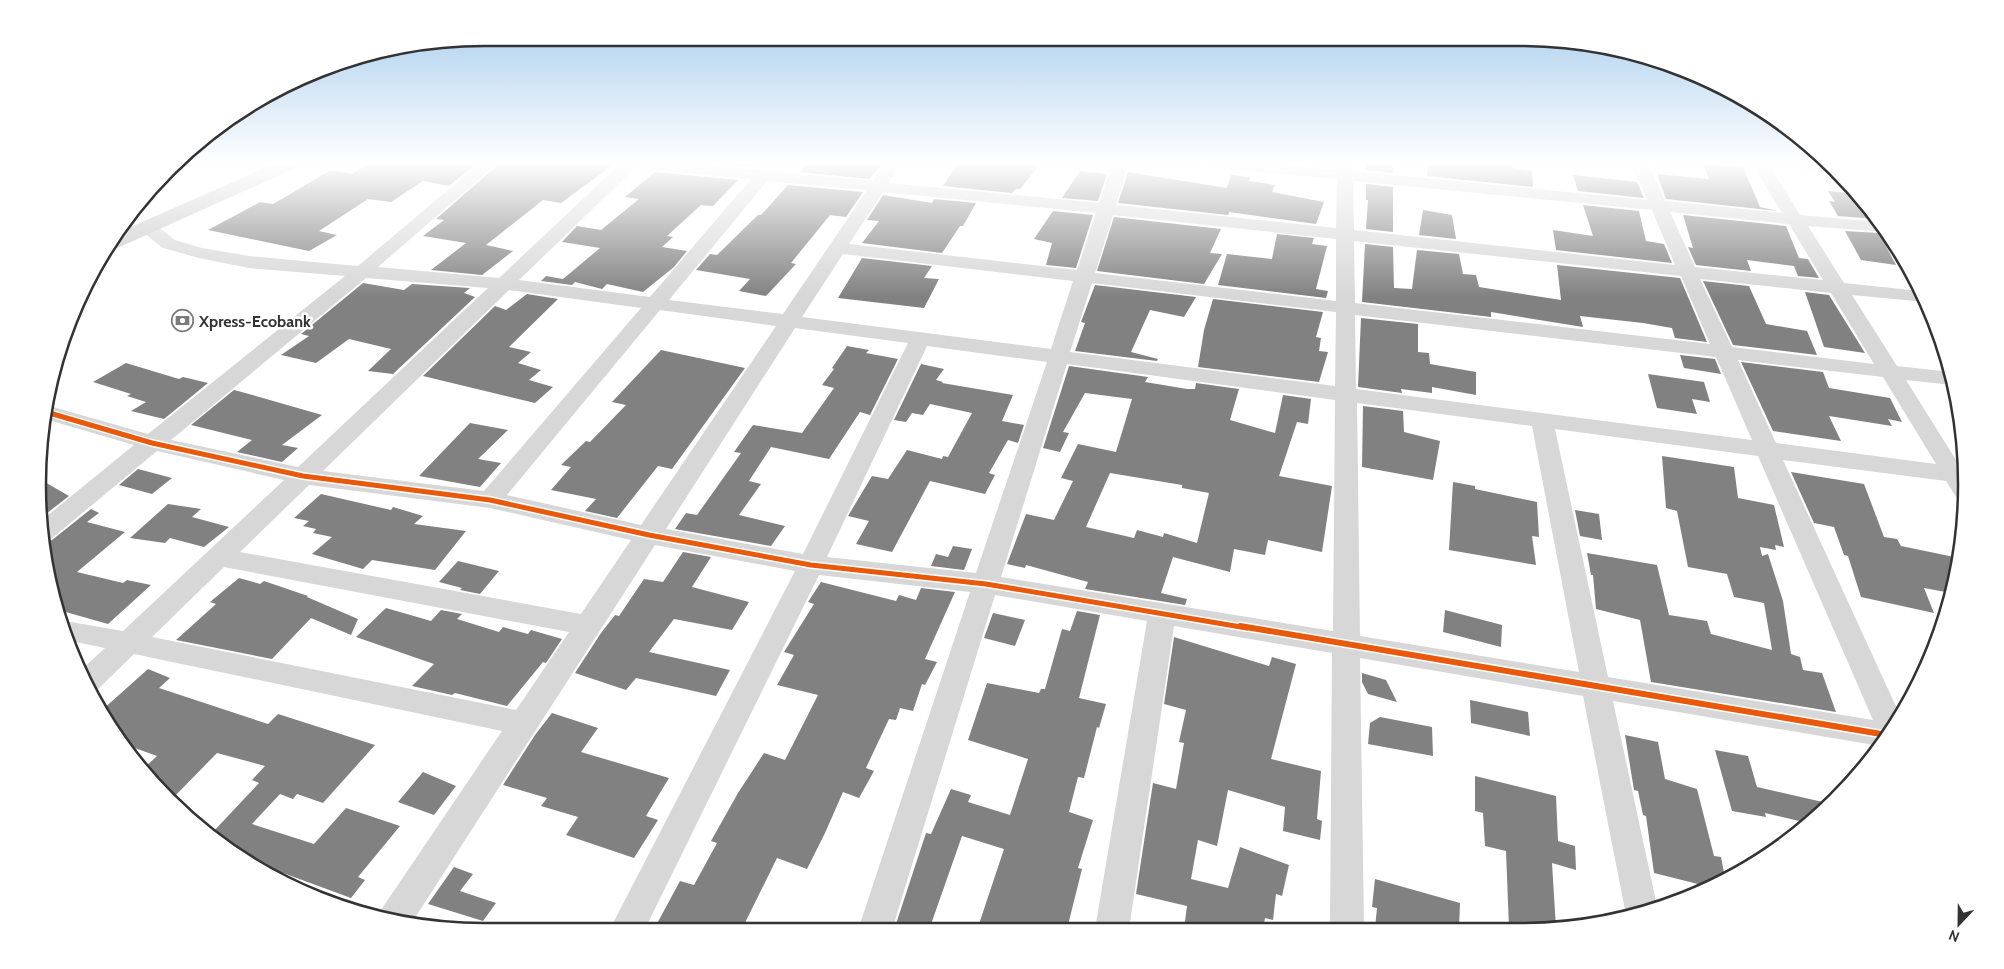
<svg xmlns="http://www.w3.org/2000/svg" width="2004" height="969" viewBox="0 0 2004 969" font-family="Cabin,sans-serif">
	<rect width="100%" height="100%" fill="#fff"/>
	<g fill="#818181" fill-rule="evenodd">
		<path d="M 371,162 L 478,162 L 449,186 L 423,181 L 391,202 L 368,199 L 319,231 L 337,235 L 309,251 L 208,230 L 260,202 L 273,204 L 331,170 L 352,174 Z"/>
		<path d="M 501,162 L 617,162 L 561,203 L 543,200 L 486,245 L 513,251 L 482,275 L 431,270 L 466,243 L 423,236 L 444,220 L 436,219 Z"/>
		<path d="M 693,162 L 754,162 L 749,167 Z"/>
		<path d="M 809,162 L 884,162 L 869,179 L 800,172 Z"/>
		<path d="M 958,162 L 1042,162 L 1020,189 L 1016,189 L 1012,193 L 943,186 Z"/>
		<path d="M 1429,162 L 1512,162 L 1513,168 L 1532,171 L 1533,187 L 1427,176 Z"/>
		<path d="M 1366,163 L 1393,166 L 1393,173 L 1366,170 Z"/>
		<path d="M 1703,164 L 1743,167 L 1760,207 L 1778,211 L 1666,199 L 1657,174 L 1709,179 Z"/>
		<path d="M 1080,171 L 1107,174 L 1098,201 L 1062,198 Z"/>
		<path d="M 655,172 L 738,180 L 713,206 L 701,205 L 667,236 L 673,237 L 662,247 L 687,251 L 674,267 L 643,292 L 607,284 L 602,289 L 575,282 L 572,285 L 541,281 L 546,276 L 563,279 L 600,248 L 562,242 L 577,226 L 601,230 L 639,199 L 625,197 Z"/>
		<path d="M 1128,172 L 1227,188 L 1231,175 L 1250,177 L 1249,181 L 1275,185 L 1272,192 L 1324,202 L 1316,224 L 1229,212 L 1228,215 L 1118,203 Z"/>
		<path d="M 1573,175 L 1637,182 L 1644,198 L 1578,191 Z"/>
		<path d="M 1366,184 L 1393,187 L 1393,232 L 1366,229 L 1368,200 L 1366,200 Z"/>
		<path d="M 788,185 L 863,192 L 846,217 L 830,215 L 791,263 L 796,264 L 766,296 L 739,291 L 750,279 L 696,270 L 710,254 L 717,255 L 758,215 L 761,215 Z"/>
		<path d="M 1828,191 L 1857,194 L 1877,219 L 1838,216 L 1829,201 L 1835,202 Z"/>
		<path d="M 883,195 L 932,203 L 934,199 L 976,203 L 963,226 L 960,226 L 942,253 L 862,243 L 879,221 L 867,220 Z"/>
		<path d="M 1583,205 L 1639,211 L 1646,241 L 1664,244 L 1672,263 L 1556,250 L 1553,230 L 1593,236 Z"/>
		<path d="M 1423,210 L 1452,215 L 1456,239 L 1419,235 Z"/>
		<path d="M 1053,211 L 1093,215 L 1076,268 L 1046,265 L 1052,243 L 1034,239 Z"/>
		<path d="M 1683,215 L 1786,226 L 1799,258 L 1808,259 L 1819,278 L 1798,276 L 1794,266 L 1747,260 L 1751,271 L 1696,265 L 1688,247 L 1693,248 Z"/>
		<path d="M 1114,217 L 1221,229 L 1210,253 L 1222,254 L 1204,284 L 1097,271 Z"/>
		<path d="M 1845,231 L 1879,233 L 1896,265 L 1861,260 Z"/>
		<path d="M 1277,234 L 1314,238 L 1312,244 L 1327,246 L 1316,289 L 1328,291 L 1326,298 L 1218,285 L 1227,254 L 1272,259 Z"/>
		<path d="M 1365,244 L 1393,247 L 1394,288 L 1412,289 L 1417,250 L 1459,254 L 1463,274 L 1476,275 L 1479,287 L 1561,300 L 1557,265 L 1680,278 L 1707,342 L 1675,338 L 1672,328 L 1643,323 L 1580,316 L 1583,327 L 1491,312 L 1491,317 L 1362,302 Z"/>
		<path d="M 862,258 L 932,266 L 924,278 L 939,279 L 924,308 L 838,298 Z"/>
		<path d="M 1703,281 L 1749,286 L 1766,324 L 1807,331 L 1817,355 L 1733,345 Z"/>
		<path d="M 363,283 L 404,290 L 412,284 L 470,288 L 464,293 L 475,297 L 393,374 L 368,371 L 391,349 L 349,339 L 316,363 L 281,355 L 309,336 L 301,334 Z"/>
		<path d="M 1095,285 L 1196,297 L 1184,317 L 1150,310 L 1131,352 L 1158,359 L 1157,361 L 1075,351 L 1085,323 L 1081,322 Z"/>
		<path d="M 1805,292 L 1829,295 L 1865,353 L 1824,347 Z"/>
		<path d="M 527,294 L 558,299 L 509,347 L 531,352 L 518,363 L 541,370 L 529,380 L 553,387 L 535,403 L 423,376 L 495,306 L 506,310 Z"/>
		<path d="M 1213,299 L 1323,312 L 1316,337 L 1321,338 L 1319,351 L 1328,352 L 1319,382 L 1198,367 L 1204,330 Z"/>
		<path d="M 1361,318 L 1418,324 L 1418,352 L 1429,353 L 1430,364 L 1476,372 L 1476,395 L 1432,387 L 1432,393 L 1401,389 L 1402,393 L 1358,387 Z"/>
		<path d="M 847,346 L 869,350 L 866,353 L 898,359 L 870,415 L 860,412 L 829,459 L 771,447 L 749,481 L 761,484 L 739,515 L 785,526 L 771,546 L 675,529 L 686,513 L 697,515 L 741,453 L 734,452 L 753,425 L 802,433 L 834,388 L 822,385 L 834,369 L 832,368 Z"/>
		<path d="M 661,350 L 745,368 L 672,469 L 658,466 L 617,518 L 585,511 L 596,499 L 551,490 L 571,467 L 561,465 L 586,441 L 590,442 L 626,405 L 612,402 Z"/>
		<path d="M 1680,355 L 1715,359 L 1721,374 L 1684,368 Z"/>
		<path d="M 1741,362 L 1823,372 L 1829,388 L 1890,398 L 1902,422 L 1888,419 L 1892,426 L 1829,416 L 1841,441 L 1773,431 Z"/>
		<path d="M 126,363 L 179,379 L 183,377 L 208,383 L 164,419 L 131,411 L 146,402 L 127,396 L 131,394 L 93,382 Z"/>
		<path d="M 921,364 L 944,369 L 936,380 L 943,382 L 942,383 L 1013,395 L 1002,421 L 1024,425 L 1018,443 L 1008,440 L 989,473 L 995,475 L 985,494 L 930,481 L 892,552 L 856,544 L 869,521 L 848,516 L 872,476 L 888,479 L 907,450 L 942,459 L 943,456 L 948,457 L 972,413 L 930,404 L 923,415 L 912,413 L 906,422 L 894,420 Z"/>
		<path d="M 1069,366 L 1148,377 L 1145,382 L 1187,389 L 1195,389 L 1196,383 L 1239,389 L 1230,420 L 1275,433 L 1283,395 L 1311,399 L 1308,424 L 1297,422 L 1279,476 L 1332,486 L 1322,552 L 1268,540 L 1265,555 L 1234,549 L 1230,572 L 1173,557 L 1161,593 L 1187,599 L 1185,605 L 1085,589 L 1088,582 L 1026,565 L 1025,568 L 1007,564 L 1026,514 L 1054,520 L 1073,481 L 1061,478 L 1078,444 L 1116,452 L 1132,399 L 1085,393 L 1063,432 L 1069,433 L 1060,452 L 1043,448 ZM 1110,473 L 1182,485 L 1182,488 L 1209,493 L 1197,543 L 1164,533 L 1163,537 L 1137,530 L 1134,538 L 1086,527 Z"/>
		<path d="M 1648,374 L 1704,382 L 1710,402 L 1692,399 L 1697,414 L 1657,408 Z"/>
		<path d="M 234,390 L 249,394 L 322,415 L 282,445 L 298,448 L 282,462 L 237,452 L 252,440 L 191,425 Z"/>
		<path d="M 1363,406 L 1403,411 L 1404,432 L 1440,441 L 1433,480 L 1362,467 Z"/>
		<path d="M 470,423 L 508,430 L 478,459 L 501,463 L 480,487 L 419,476 Z"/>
		<path d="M 1662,456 L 1734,467 L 1738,498 L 1774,505 L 1784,547 L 1775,545 L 1776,550 L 1760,547 L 1762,556 L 1768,554 L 1783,601 L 1791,654 L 1800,657 L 1803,670 L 1822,673 L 1836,712 L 1651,682 L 1640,620 L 1596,609 L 1593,575 L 1591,575 L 1587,553 L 1657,565 L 1669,615 L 1707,621 L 1711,634 L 1772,650 L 1764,603 L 1734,597 L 1727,574 L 1688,567 L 1677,511 L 1666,508 Z"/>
		<path d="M 138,469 L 172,478 L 152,494 L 119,485 Z"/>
		<path d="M 1791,472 L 1864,484 L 1884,537 L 1897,539 L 1901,546 L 1959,558 L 1951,593 L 1924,588 L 1934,613 L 1861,597 L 1848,556 L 1844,555 L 1834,527 L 1814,523 Z"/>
		<path d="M 43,481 L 69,496 L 42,517 L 43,485 Z"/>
		<path d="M 1453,482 L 1475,486 L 1475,489 L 1537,502 L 1539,537 L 1532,536 L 1536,565 L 1449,550 Z"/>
		<path d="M 321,494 L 391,510 L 393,507 L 423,516 L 414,524 L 466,531 L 435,570 L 372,560 L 363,569 L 312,554 L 332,537 L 313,533 L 316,529 L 303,526 L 309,521 L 294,518 Z"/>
		<path d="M 168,504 L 201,509 L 192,517 L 229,527 L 204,547 L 170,538 L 165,543 L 130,538 Z"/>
		<path d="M 91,509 L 99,513 L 87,522 L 125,532 L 77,572 L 123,583 L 127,580 L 151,585 L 108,624 L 62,611 L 42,544 L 52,540 Z"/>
		<path d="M 1575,510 L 1599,514 L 1602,540 L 1580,536 Z"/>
		<path d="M 953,546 L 972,549 L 964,570 L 931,566 L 936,554 L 948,557 Z"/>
		<path d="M 683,552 L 711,557 L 692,587 L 749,602 L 732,630 L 674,619 L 649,652 L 730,670 L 716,696 L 636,678 L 626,690 L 575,673 L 601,633 L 615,615 L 619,616 L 644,579 L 663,582 Z"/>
		<path d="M 458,561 L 499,571 L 480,594 L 460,590 L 462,588 L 439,582 Z"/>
		<path d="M 239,578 L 260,584 L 264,581 L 308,596 L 307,597 L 358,619 L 351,635 L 311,618 L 272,659 L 176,640 L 216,604 L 210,602 Z"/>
		<path d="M 821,582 L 896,601 L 899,595 L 916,600 L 921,588 L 955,592 L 925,659 L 937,662 L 925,685 L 922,684 L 913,711 L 900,708 L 896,720 L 889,719 L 866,768 L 874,771 L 859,798 L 843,792 L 825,833 L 807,869 L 777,858 L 741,931 L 703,931 L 690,927 L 688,931 L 653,931 L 680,881 L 694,885 L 717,843 L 711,841 L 738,793 L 764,753 L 785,760 L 818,695 L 777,685 L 794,655 L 784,652 L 814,604 L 808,602 Z"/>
		<path d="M 386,608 L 431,621 L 441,610 L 462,614 L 457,619 L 499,632 L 503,627 L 528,634 L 531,630 L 562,639 L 546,663 L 543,662 L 507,706 L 455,693 L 452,695 L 412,686 L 434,664 L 356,637 Z"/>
		<path d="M 1445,610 L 1502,625 L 1501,647 L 1443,632 Z"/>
		<path d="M 1077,611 L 1100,615 L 1079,698 L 1106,704 L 1099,728 L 1097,727 L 1084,778 L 1078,777 L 1069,812 L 1093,820 L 1078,868 L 1082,869 L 1067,929 L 977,930 L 1004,849 L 962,836 L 929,930 L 894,930 L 926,833 L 931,834 L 951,789 L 971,795 L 968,802 L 1010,815 L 1028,759 L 968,740 L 987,683 L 1039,693 L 1041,689 L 1045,689 L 1062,629 L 1070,631 Z"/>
		<path d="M 993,613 L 1025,620 L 1015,646 L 984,638 Z"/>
		<path d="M 1174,637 L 1269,666 L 1272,657 L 1296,664 L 1271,759 L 1321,771 L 1317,819 L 1322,821 L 1320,840 L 1283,831 L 1285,807 L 1228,790 L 1217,846 L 1198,840 L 1191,879 L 1228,888 L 1240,847 L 1289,865 L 1282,896 L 1276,894 L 1273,920 L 1265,918 L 1263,929 L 1184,929 L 1187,906 L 1136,894 L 1153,783 L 1176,789 L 1184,743 L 1179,742 L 1186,710 L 1164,704 Z"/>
		<path d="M 148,669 L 170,678 L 159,688 L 268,724 L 278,714 L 375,745 L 323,803 L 297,794 L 293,799 L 280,794 L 252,824 L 314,844 L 346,808 L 400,826 L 358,877 L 365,880 L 351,898 L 264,866 L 211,834 L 259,783 L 252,780 L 265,766 L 217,753 L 171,800 L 142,770 L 157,756 L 121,743 L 101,711 Z"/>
		<path d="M 1362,673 L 1386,680 L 1397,702 L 1368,694 L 1362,682 Z"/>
		<path d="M 1470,700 L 1528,712 L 1530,736 L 1471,723 Z"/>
		<path d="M 552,713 L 598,728 L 581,752 L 669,778 L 646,816 L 658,820 L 634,858 L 566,835 L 578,817 L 541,806 L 547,798 L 503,785 L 535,735 Z"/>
		<path d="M 1380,717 L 1432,727 L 1433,756 L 1368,744 L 1370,723 Z"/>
		<path d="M 1625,735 L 1658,742 L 1665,779 L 1697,789 L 1714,856 L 1721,857 L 1725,878 L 1710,887 L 1654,873 L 1646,816 L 1643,815 L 1638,791 L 1634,790 Z"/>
		<path d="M 1715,750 L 1748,756 L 1757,787 L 1827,803 L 1808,823 L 1765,813 L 1766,817 L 1732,811 Z"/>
		<path d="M 423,772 L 456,786 L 434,815 L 398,802 Z"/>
		<path d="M 1475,776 L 1556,796 L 1558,841 L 1575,846 L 1576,870 L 1552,863 L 1556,928 L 1509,928 L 1506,851 L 1485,846 L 1483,813 L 1475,811 Z"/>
		<path d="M 454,867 L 473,874 L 460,891 L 496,903 L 483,921 L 428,904 Z"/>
		<path d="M 1375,879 L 1460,903 L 1459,928 L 1375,928 L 1377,908 L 1372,907 Z"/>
	</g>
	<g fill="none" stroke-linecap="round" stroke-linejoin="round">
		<path fill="#d7d7d7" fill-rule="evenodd" d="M 481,162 L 499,162 L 378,267 L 499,278 L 620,164 L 619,162 L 675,162 L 873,181 L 886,162 L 902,162 L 889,183 L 1099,203 L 1113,162 L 1129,162 L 1116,205 L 1336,228 L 1337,179 L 1208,167 L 1200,162 L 1256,162 L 1337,170 L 1337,162 L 1353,162 L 1353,171 L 1647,200 L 1631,162 L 1647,162 L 1665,201 L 1782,213 L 1751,162 L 1827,162 L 1838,171 L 1775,167 L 1768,163 L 1800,215 L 1880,222 L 1888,232 L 1808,226 L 1844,283 L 1920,291 L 1926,302 L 1852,295 L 1897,366 L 1950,372 L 1954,385 L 1952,385 L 1906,380 L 1961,468 L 1965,468 L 1965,502 L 1958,500 L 1946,481 L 1783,460 L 1899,713 L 1880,746 L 1613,701 L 1657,906 L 1626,915 L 1583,696 L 1360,658 L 1364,928 L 1330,929 L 1332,653 L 1174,626 L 1129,929 L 1095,929 L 1147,621 L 995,595 L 892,930 L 858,930 L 970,592 L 819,575 L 644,931 L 609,931 L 795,571 L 655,545 L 411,924 L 378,917 L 381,910 L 502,731 L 134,654 L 95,692 L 91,694 L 80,671 L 105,648 L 71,641 L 65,621 L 123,631 L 284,480 L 157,451 L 51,539 L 41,542 L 42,520 L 134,445 L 45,419 L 46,405 L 148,434 L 345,276 L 249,268 L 199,258 L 163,248 L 141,231 L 138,227 L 141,223 L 153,223 L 175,240 L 202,248 L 249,256 L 358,266 ZM 635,168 L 751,179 L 650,297 L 519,280 ZM 767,181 L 867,190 L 783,314 L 669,300 ZM 1353,181 L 1652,210 L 1675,265 L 1354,230 ZM 883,192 L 1096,213 L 1077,270 L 849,244 ZM 1670,212 L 1789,224 L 1823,280 L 1695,267 ZM 1113,215 L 1336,239 L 1336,301 L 1095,273 ZM 1354,241 L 1681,276 L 1710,344 L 1355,303 ZM 843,254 L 1073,281 L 1051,349 L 802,317 ZM 366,278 L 488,288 L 298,467 L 171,440 ZM 1700,279 L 1831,293 L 1874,364 L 1732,347 ZM 1092,283 L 1336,312 L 1335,386 L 1070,352 ZM 509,290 L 641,308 L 484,491 L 323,471 ZM 660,310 L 776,326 L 641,525 L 507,495 ZM 1355,315 L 1716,357 L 1752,440 L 1356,389 ZM 795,328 L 908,343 L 803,554 L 666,529 ZM 927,346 L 1047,362 L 976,573 L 827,557 ZM 1738,360 L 1883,377 L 1936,464 L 1776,443 ZM 1067,364 L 1335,400 L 1333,631 L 1001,577 ZM 1357,403 L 1532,426 L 1579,672 L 1360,636 ZM 1555,429 L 1758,456 L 1873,720 L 1608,677 ZM 309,485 L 490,508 L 631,540 L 581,614 L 240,552 ZM 224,567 L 569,632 L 516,710 L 152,637 Z"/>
		<path fill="#c7c7c7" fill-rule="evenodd" d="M 278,162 L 302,162 L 300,166 L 115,249 L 105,251 L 115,234 Z"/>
		<defs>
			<path id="cycleway-far1" d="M 46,412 L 152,443 L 303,476 L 490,500 L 649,535 L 811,565 L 986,584 L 1247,628"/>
			<path id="cycleway" d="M 1240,626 L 1887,735"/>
		</defs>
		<use href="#cycleway-far1" stroke="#fff" stroke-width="8"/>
		<use href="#cycleway" stroke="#fff" stroke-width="9"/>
		<use href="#cycleway-far1" stroke="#e8590c" stroke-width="5"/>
		<use href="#cycleway" stroke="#e8590c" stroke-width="6"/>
	</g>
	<linearGradient id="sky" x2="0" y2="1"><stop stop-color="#a3caec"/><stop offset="0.55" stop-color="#fff"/><stop offset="1" stop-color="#fff" stop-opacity="0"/></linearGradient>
	<rect width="2004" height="297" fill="url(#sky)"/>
	<defs>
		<symbol id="bank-ring" viewBox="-11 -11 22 22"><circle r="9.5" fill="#fff" stroke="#7a7a7a" stroke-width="1.5"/><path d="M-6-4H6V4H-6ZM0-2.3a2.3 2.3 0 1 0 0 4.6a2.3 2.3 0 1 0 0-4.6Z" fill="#7a7a7a"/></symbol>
	</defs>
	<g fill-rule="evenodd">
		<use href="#bank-ring" x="170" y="308" width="25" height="25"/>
	</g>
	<g text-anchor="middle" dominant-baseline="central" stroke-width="5" stroke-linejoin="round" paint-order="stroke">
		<g font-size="16" font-weight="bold" fill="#333" stroke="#fff" text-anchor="start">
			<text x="199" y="321">Xpress-Ecobank</text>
		</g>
	</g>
	<path d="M0 0H2004V969H0ZM484 46H1520A438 438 0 0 1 1958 484V485A438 438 0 0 1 1520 923H484A438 438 0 0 1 46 485V484A438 438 0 0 1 484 46Z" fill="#fff" fill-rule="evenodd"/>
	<path fill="none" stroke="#333" stroke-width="2.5" d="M484 46H1520A438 438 0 0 1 1958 484V485A438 438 0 0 1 1520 923H484A438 438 0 0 1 46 485V484A438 438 0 0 1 484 46Z"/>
	<g transform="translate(1959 924) rotate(202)" stroke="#ffffff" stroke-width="4" paint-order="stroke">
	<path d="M0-4L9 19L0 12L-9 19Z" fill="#333333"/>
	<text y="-8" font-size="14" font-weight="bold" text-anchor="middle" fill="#333333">N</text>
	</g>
</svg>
